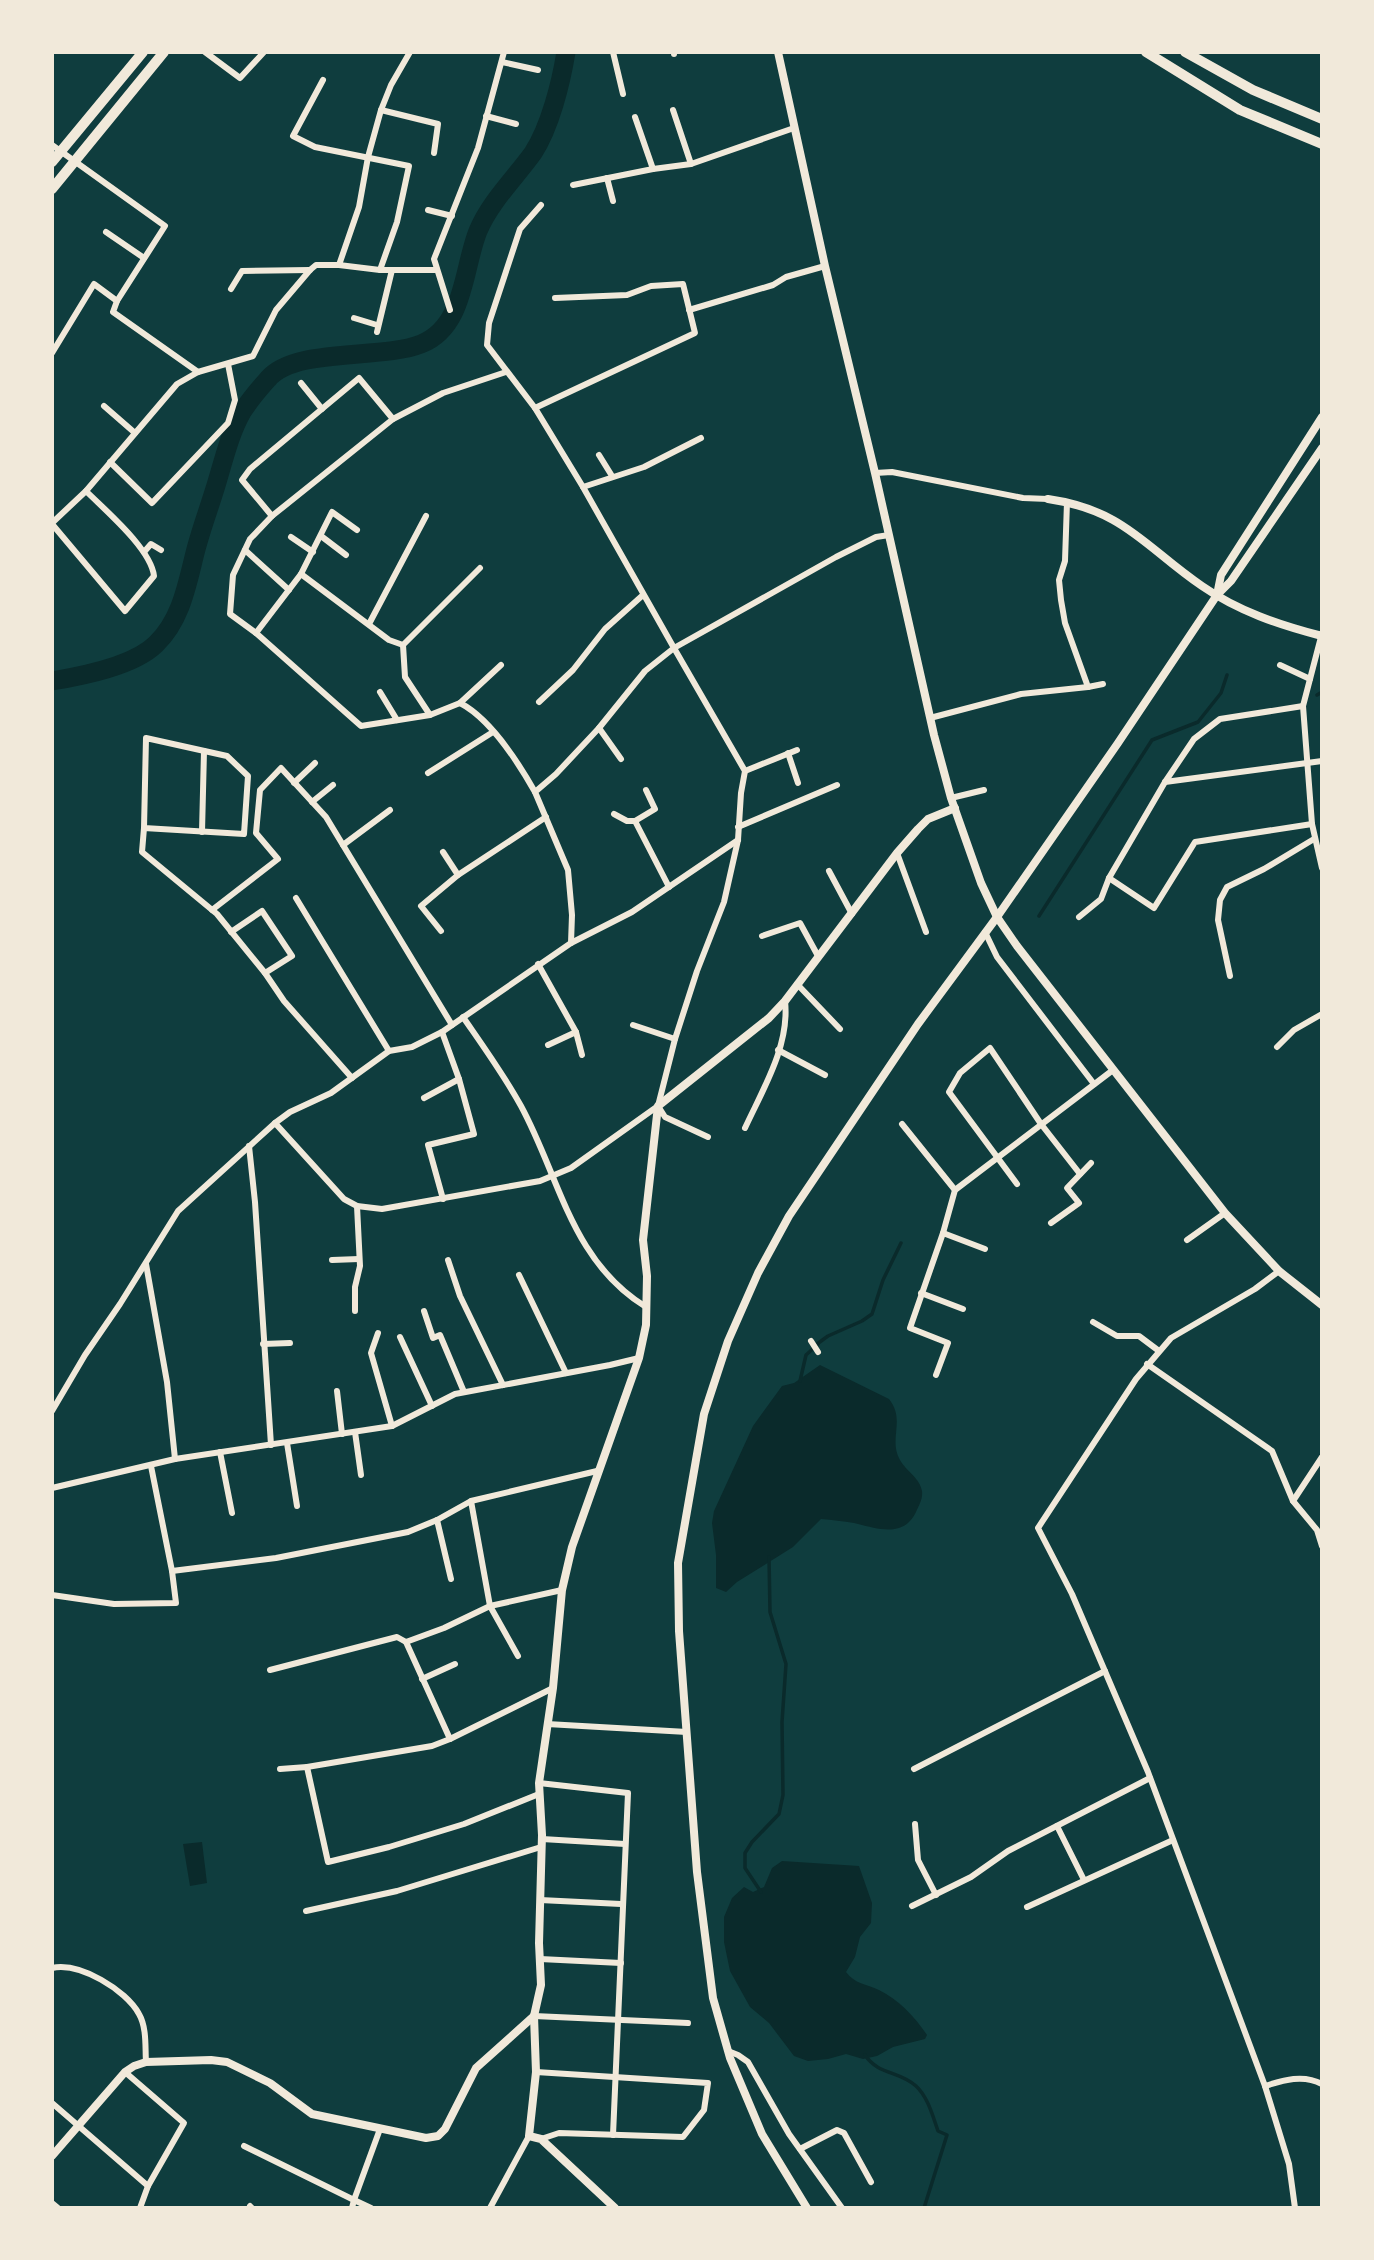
<svg xmlns="http://www.w3.org/2000/svg" width="1374" height="2260" viewBox="0 0 1374 2260" font-family="'DejaVu Sans',sans-serif">
	<rect width="100%" height="100%" fill="#0f3d3e"/>
	<g fill="#0a2a2b">
		<path d="M 820,1365 L 889,1399 C 906,1420 888,1439 900,1460 C 906,1471 920,1478 922,1491 C 923,1499 919,1505 916,1512 C 903,1539 876,1528 854,1523 C 843,1521 832,1520 821,1519 L 793,1547 L 737,1582 L 726,1592 L 716,1588 L 716,1555 L 712,1523 L 714,1511 L 753,1426 L 782,1386 L 794,1383 Z"/>
		<path d="M 202,1842 L 207,1883 L 190,1886 L 183,1844 Z"/>
		<path d="M 782,1861 L 859,1866 L 872,1903 L 871,1923 L 860,1937 L 855,1957 L 846,1972 C 855,1984 866,1984 879,1990 C 899,2000 915,2017 927,2035 L 925,2039 L 893,2047 L 877,2056 L 863,2059 L 846,2054 L 828,2059 L 808,2061 L 794,2056 L 769,2023 L 750,2007 L 730,1971 L 724,1942 L 724,1917 L 732,1898 L 744,1887 L 753,1892 L 764,1887 L 772,1868 Z"/>
	</g>
	<g fill="none" stroke-linecap="round" stroke-linejoin="round">
		<g stroke="#0a2a2b" stroke-width="3.5">
			<path d="M 1317,695 L 1322,692"/>
			<path d="M 1039,916 L 1152,740 L 1198,722 L 1221,693 L 1227,675"/>
			<path d="M 817,1344 L 828,1336 L 862,1321 L 872,1314 L 883,1280 L 901,1243"/>
			<path d="M 800,1381 L 806,1355 L 818,1344"/>
			<path d="M 761,1892 L 745,1868 L 745,1853 L 752,1842 L 779,1814 L 783,1795 L 782,1722 L 786,1664 L 770,1612 L 769,1557"/>
			<path d="M 865,2055 C 878,2075 900,2071 916,2086 C 928,2097 933,2117 938,2131 L 947,2135 L 924,2208"/>
		</g>
		<path stroke="#0a2a2b" stroke-width="19" d="M 52,681 C 82,676 134,666 156,644 C 181,620 187,585 195,553 C 201,529 210,506 217,482 C 224,459 230,433 242,412 C 249,401 259,389 268,379 C 295,347 381,360 421,344 C 465,327 463,268 478,231 C 490,202 515,178 533,153 C 550,127 561,83 566,52"/>
		<g stroke="#f1e9da" stroke-width="6">
			<path d="M 205,52 L 240,78 L 264,52"/>
			<path d="M 613,52 L 623,94"/>
			<path d="M 674,52 L 674,54"/>
			<path d="M 502,62 L 538,70"/>
			<path d="M 323,80 L 293,136 L 315,147 L 409,166 L 397,222 L 380,270"/>
			<path d="M 381,110 L 438,124 L 434,153"/>
			<path d="M 673,110 L 691,164"/>
			<path d="M 486,116 L 516,124"/>
			<path d="M 635,117 L 653,169"/>
			<path d="M 52,145 L 165,226 L 117,301 L 113,312 L 198,372"/>
			<path d="M 607,178 L 613,201"/>
			<path d="M 573,185 L 653,169 L 691,164 L 794,128"/>
			<path d="M 541,205 L 520,229 L 489,323 L 487,345 L 535,408 L 583,487 L 674,648 L 645,671 L 599,728 L 556,774 L 535,792 L 568,870 L 572,915 L 571,943"/>
			<path d="M 428,210 L 452,216"/>
			<path d="M 106,232 L 144,258"/>
			<path d="M 339,265 L 380,270 L 437,270"/>
			<path d="M 231,289 L 242,271 L 310,270"/>
			<path d="M 450,310 L 434,259 L 478,148 L 504,52"/>
			<path d="M 689,310 L 773,285 L 786,277 L 825,266"/>
			<path d="M 354,318 L 377,325"/>
			<path d="M 377,332 L 392,270"/>
			<path d="M 52,353 L 94,284 L 117,301"/>
			<path d="M 301,383 L 322,409"/>
			<path d="M 104,406 L 135,433"/>
			<path d="M 535,408 L 695,333 L 683,284 L 651,286 L 627,295 L 555,298"/>
			<path d="M 599,455 L 612,476"/>
			<path d="M 110,462 L 152,503 L 228,423 L 235,400 L 228,364"/>
			<path d="M 875,473 L 892,472 L 1023,498 L 1048,499"/>
			<path d="M 583,487 L 644,467 L 701,438"/>
			<path d="M 1067,502 L 1065,561 L 1059,580 L 1061,600 L 1065,623 L 1088,687 L 1103,684"/>
			<path d="M 272,516 L 242,480 L 250,469 L 359,378 L 393,419"/>
			<path d="M 52,523 L 86,491 L 177,384 L 198,372 L 253,356 L 276,310 L 310,270 L 316,265 L 339,265 L 359,207 L 368,157 L 381,110 L 391,85 L 410,52"/>
			<path d="M 52,524 L 125,611 L 154,576 C 151,549 106,511 86,491"/>
			<path d="M 321,536 L 346,555"/>
			<path d="M 291,537 L 313,552"/>
			<path d="M 245,550 L 289,590"/>
			<path d="M 144,552 L 151,544 L 161,550"/>
			<path d="M 480,568 L 403,645 L 405,677 L 430,715 L 460,703 C 491,719 518,762 535,792"/>
			<path d="M 301,574 L 389,640 L 403,645"/>
			<path d="M 369,624 L 426,516"/>
			<path d="M 256,633 L 301,574 L 332,512 L 357,530"/>
			<path d="M 1322,633 L 1303,706 L 1312,824 L 1322,868"/>
			<path d="M 1280,665 L 1310,679"/>
			<path d="M 380,692 L 397,720"/>
			<path d="M 539,702 L 573,670 L 605,629 L 643,595"/>
			<path d="M 460,703 L 501,665"/>
			<path d="M 430,715 L 361,726 L 256,633 L 230,614 L 233,575 L 250,539 L 272,516 L 393,419 L 443,393 L 506,372"/>
			<path d="M 930,718 L 1021,694 L 1088,687"/>
			<path d="M 599,728 L 621,759"/>
			<path d="M 788,753 L 798,783"/>
			<path d="M 745,771 L 797,750"/>
			<path d="M 428,773 L 493,732"/>
			<path d="M 1165,782 L 1322,761"/>
			<path d="M 294,783 L 315,763"/>
			<path d="M 646,790 L 655,809 L 635,821 L 669,887"/>
			<path d="M 951,798 L 984,790"/>
			<path d="M 312,802 L 333,785"/>
			<path d="M 614,814 L 627,821 L 635,821"/>
			<path d="M 738,827 L 837,785"/>
			<path d="M 144,828 L 146,738 L 227,756 L 248,776 L 244,834 L 144,828 L 142,852 L 217,914 L 265,973 L 284,1001 L 352,1078"/>
			<path d="M 202,832 L 204,751"/>
			<path d="M 343,845 L 390,810"/>
			<path d="M 443,852 L 458,875"/>
			<path d="M 897,853 L 926,932"/>
			<path d="M 829,871 L 852,914"/>
			<path d="M 1109,878 L 1154,908 L 1195,842 L 1312,824"/>
			<path d="M 296,898 L 389,1051"/>
			<path d="M 212,910 L 278,859 L 256,833 L 260,790 L 281,768 L 326,817 L 452,1025"/>
			<path d="M 1079,917 L 1101,899 L 1109,878 L 1165,782 L 1194,739 L 1220,719 L 1303,706"/>
			<path d="M 441,931 L 421,906 L 458,875 L 546,817"/>
			<path d="M 231,932 L 262,911 L 292,956 L 265,973"/>
			<path d="M 985,932 L 997,957 L 1094,1084"/>
			<path d="M 762,936 L 800,923 L 818,956"/>
			<path d="M 538,964 L 576,1032 L 582,1055"/>
			<path d="M 1230,976 L 1218,920 L 1220,900 L 1227,887 L 1264,869 L 1314,839"/>
			<path d="M 797,984 L 840,1029"/>
			<path d="M 463,1017 C 483,1046 504,1075 521,1106 C 560,1178 571,1261 646,1307"/>
			<path d="M 633,1025 L 675,1039"/>
			<path d="M 442,1032 L 459,1079 L 474,1134 L 428,1145 L 443,1199"/>
			<path d="M 548,1045 L 576,1032"/>
			<path d="M 1277,1047 L 1294,1030 L 1322,1014"/>
			<path d="M 778,1050 L 825,1075"/>
			<path d="M 424,1098 L 459,1079"/>
			<path d="M 658,1106 L 675,1039 L 697,971 L 724,902 L 738,840 L 741,793 L 745,771 L 674,648 L 836,557 L 876,537 L 889,535"/>
			<path d="M 658,1106 L 665,1117 L 708,1137"/>
			<path d="M 275,1123 L 344,1199 L 357,1206 L 382,1209 L 540,1181 L 571,1168 L 658,1106"/>
			<path d="M 902,1124 L 955,1190"/>
			<path d="M 745,1128 C 763,1089 790,1045 785,1001"/>
			<path d="M 249,1146 L 255,1202 L 271,1445"/>
			<path d="M 1017,1184 L 949,1092 L 960,1073 L 990,1048 L 1041,1124 L 1080,1174"/>
			<path d="M 1051,1223 L 1079,1203 L 1067,1188 L 1091,1163"/>
			<path d="M 943,1233 L 985,1249"/>
			<path d="M 1187,1240 L 1225,1213"/>
			<path d="M 332,1260 L 359,1259"/>
			<path d="M 448,1260 L 460,1296 L 503,1385"/>
			<path d="M 146,1264 L 167,1382 L 175,1459"/>
			<path d="M 1279,1271 L 1255,1289 L 1171,1338 L 1136,1379 L 1038,1528 L 1072,1594 L 1148,1772 L 1265,2086 L 1289,2164 L 1295,2208"/>
			<path d="M 519,1275 L 566,1373"/>
			<path d="M 921,1293 L 963,1309"/>
			<path d="M 355,1311 L 355,1287 L 360,1266 L 357,1206"/>
			<path d="M 424,1311 L 433,1338 L 440,1335 L 464,1392"/>
			<path d="M 1093,1322 L 1117,1336 L 1139,1336 L 1159,1351"/>
			<path d="M 378,1333 L 371,1353 L 392,1426"/>
			<path d="M 400,1337 L 432,1406"/>
			<path d="M 811,1341 L 818,1352"/>
			<path d="M 263,1344 L 290,1343"/>
			<path d="M 1147,1364 L 1272,1451 L 1293,1501 L 1317,1530 L 1322,1546"/>
			<path d="M 936,1375 L 948,1343 L 910,1328 L 943,1233 L 955,1190 L 1113,1070"/>
			<path d="M 337,1391 L 342,1434"/>
			<path d="M 52,1411 L 85,1355 L 120,1304 L 178,1211 L 275,1123 L 290,1112 L 331,1093 L 389,1051 L 412,1047 L 442,1032 L 571,943 L 632,912 L 738,840"/>
			<path d="M 355,1432 L 361,1475"/>
			<path d="M 287,1443 L 297,1506"/>
			<path d="M 220,1452 L 232,1513"/>
			<path d="M 52,1488 L 175,1459 L 392,1426 L 455,1394 L 610,1365 L 639,1358"/>
			<path d="M 471,1501 L 490,1606 L 518,1656"/>
			<path d="M 1293,1501 L 1322,1457"/>
			<path d="M 437,1520 L 451,1579"/>
			<path d="M 172,1571 L 276,1558 L 408,1532 L 437,1520 L 471,1501 L 597,1471"/>
			<path d="M 52,1595 L 114,1604 L 176,1603 L 172,1571 L 151,1466"/>
			<path d="M 406,1642 L 450,1739"/>
			<path d="M 270,1670 L 397,1637 L 406,1642 L 444,1628 L 490,1606 L 562,1590"/>
			<path d="M 422,1679 L 455,1664"/>
			<path d="M 547,1724 L 687,1732"/>
			<path d="M 280,1769 L 307,1767"/>
			<path d="M 914,1769 L 1105,1671"/>
			<path d="M 539,1783 L 628,1793 L 613,2135"/>
			<path d="M 539,1794 L 464,1824 L 389,1847 L 328,1862 L 307,1767 L 432,1746 L 450,1739 L 553,1688"/>
			<path d="M 915,1824 L 918,1860 L 936,1895"/>
			<path d="M 1057,1826 L 1084,1880"/>
			<path d="M 542,1839 L 625,1844"/>
			<path d="M 540,1900 L 621,1904"/>
			<path d="M 912,1906 L 971,1877 L 1008,1851 L 1150,1778"/>
			<path d="M 1027,1907 L 1173,1840"/>
			<path d="M 306,1911 L 397,1891 L 541,1847"/>
			<path d="M 540,1959 L 621,1963"/>
			<path d="M 52,1968 C 80,1962 126,1990 139,2014 C 147,2028 145,2047 146,2062"/>
			<path d="M 534,2016 L 688,2023"/>
			<path d="M 728,2051 L 738,2055 L 748,2062 L 789,2134 L 842,2208"/>
			<path d="M 125,2072 L 184,2123 L 148,2186 L 140,2208"/>
			<path d="M 536,2072 L 708,2083 L 704,2110 L 683,2137 L 559,2133 L 541,2139"/>
			<path d="M 1265,2086 C 1284,2080 1303,2074 1322,2084"/>
			<path d="M 52,2103 L 148,2186"/>
			<path d="M 244,2146 L 354,2200 L 380,2129"/>
			<path d="M 800,2149 L 837,2130 L 844,2133 L 871,2182"/>
			<path d="M 52,2203 L 58,2208"/>
			<path d="M 250,2206 L 252,2208"/>
			<path d="M 352,2208 L 354,2200 L 371,2208"/>
			<path d="M 490,2208 L 529,2136"/>
		</g>
		<g stroke="#f1e9da" stroke-width="8">
			<path d="M 778,52 L 825,266 L 875,473 L 934,735 L 951,798 L 981,883 L 997,917 L 1017,946 L 1225,1213 L 1279,1271 L 1322,1305"/>
			<path d="M 1048,499 C 1124,510 1145,547 1202,586 C 1238,611 1279,625 1322,636"/>
			<path d="M 1217,595 L 1221,575 L 1322,417"/>
			<path d="M 534,2016 L 536,2072 L 529,2136 L 541,2139 L 615,2208"/>
			<path d="M 52,2156 L 125,2072 L 134,2066 L 146,2062 L 211,2060 L 227,2062 L 270,2083 L 312,2114 L 426,2138 L 438,2136 L 445,2129 L 476,2068 L 534,2016 L 541,1985 L 539,1943 L 542,1835 L 539,1783 L 553,1688 L 562,1590 L 572,1547 L 639,1358 L 646,1325 L 647,1276 L 643,1240 L 658,1106 L 769,1018 L 785,1001 L 897,853 L 918,829 L 928,819 L 955,808"/>
			<path d="M 807,2208 L 762,2134 L 730,2058 L 713,1998 L 697,1872 L 679,1631 L 678,1563 L 704,1414 L 728,1341 L 758,1273 L 789,1216 L 918,1024 L 997,917 L 1118,743 L 1217,595 L 1231,581 L 1322,448"/>
		</g>
		<g stroke="#f1e9da" stroke-width="10">
			<path d="M 52,162 L 143,52"/>
			<path d="M 52,189 L 164,52"/>
		</g>
		<g stroke="#f1e9da" stroke-width="10">
			<path d="M 1146,52 L 1240,110 L 1322,144"/>
			<path d="M 1185,52 L 1253,90 L 1322,119"/>
		</g>
	</g>
	<rect width="1374" height="2260" fill="none" stroke="#f1e9da" stroke-width="108"/>
</svg>
